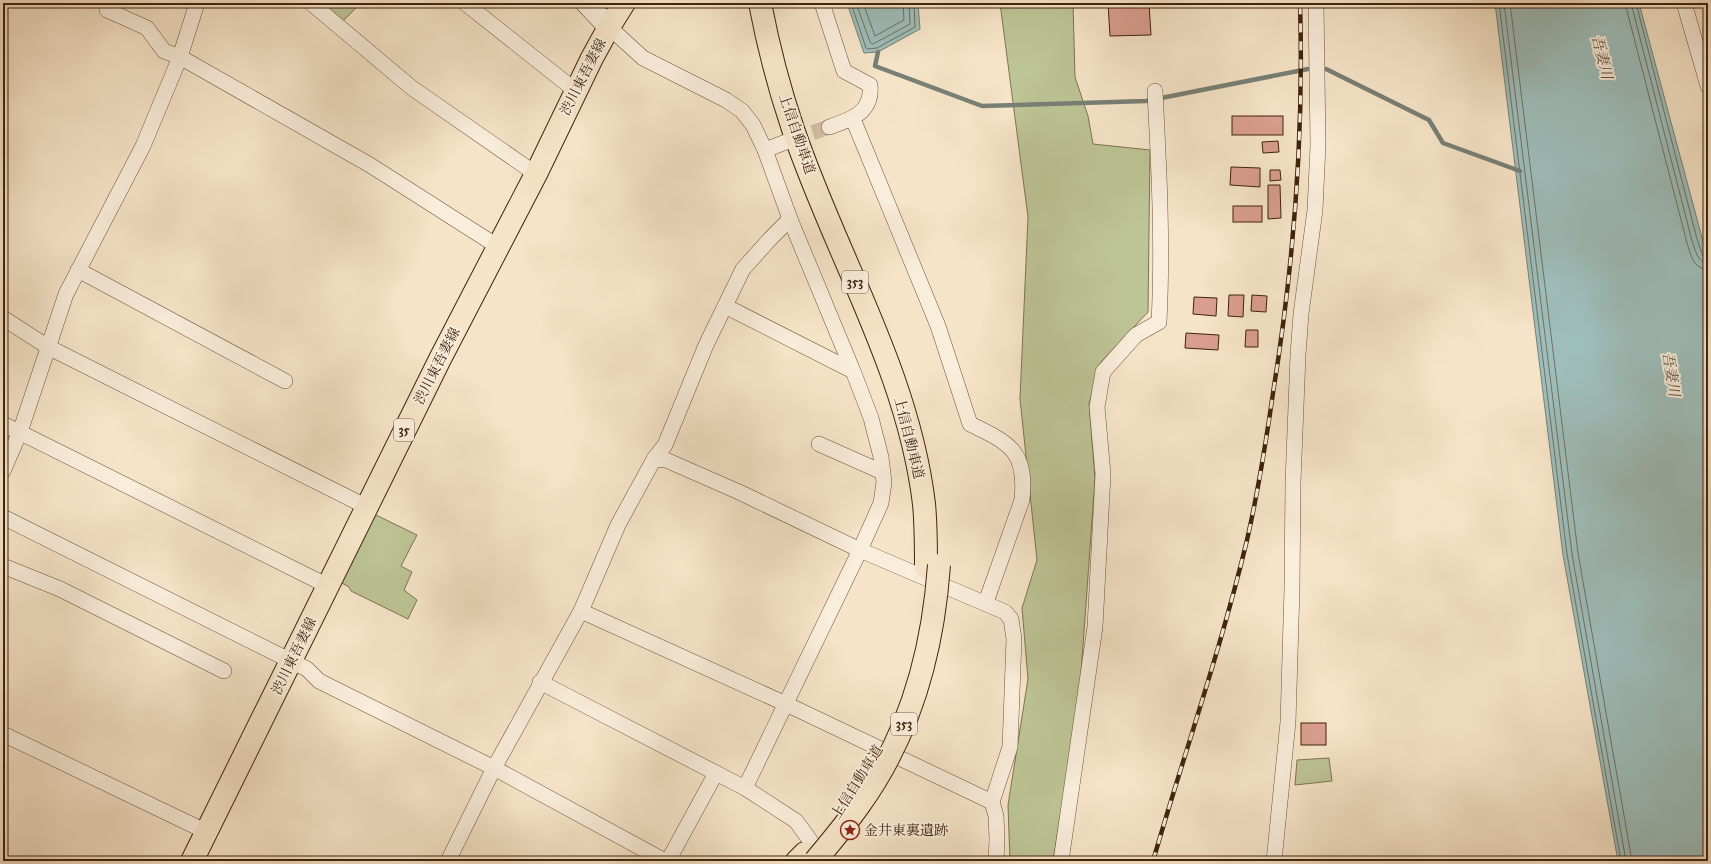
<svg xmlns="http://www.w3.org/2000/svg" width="1711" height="864" viewBox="0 0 1711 864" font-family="'IM FELL Great Primer','Noto Serif JP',serif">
	<rect width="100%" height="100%" fill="#f6e4c8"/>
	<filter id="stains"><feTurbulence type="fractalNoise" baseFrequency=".005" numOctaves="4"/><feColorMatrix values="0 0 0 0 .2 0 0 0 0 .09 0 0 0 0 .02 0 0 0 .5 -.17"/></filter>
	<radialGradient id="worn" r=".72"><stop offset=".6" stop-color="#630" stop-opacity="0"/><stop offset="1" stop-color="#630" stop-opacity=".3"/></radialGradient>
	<g fill="#bdc495" stroke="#7e7452">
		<path d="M 319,3 L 361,3 L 343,21 Z"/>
		<path d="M 1000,3 L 1073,3 L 1075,77 L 1088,116 L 1093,144 L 1150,150 L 1148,312 L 1101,362 L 1089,403 L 1095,479 L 1079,701 L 1053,861 L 1010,861 L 1008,805 L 1028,679 L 1022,608 L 1037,560 L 1020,399 L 1028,217 Z"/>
		<path d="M 372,513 L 417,535 L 401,566 L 412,572 L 404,590 L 417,600 L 408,619 L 351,591 L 349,587 L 338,581 Z"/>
		<path d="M 1329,758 L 1332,781 L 1295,785 L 1297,760 Z"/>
	</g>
	<g fill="#9ebebb" stroke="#788076">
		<path d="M 847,3 L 918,3 L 920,29 L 878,52 L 864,53 Z"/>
		<path d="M 1495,3 L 1639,3 L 1708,260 L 1708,861 L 1618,861 L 1563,555 Z"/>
	</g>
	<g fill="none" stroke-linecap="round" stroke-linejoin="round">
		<g stroke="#6f7064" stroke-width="1">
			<path d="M 851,3 L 866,48 L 868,49 L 877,48 L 915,27 L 914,3"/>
			<path d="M 856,3 L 870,42 L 872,44 L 875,43 L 910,24 L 909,3"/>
			<path d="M 863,3 L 875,36 L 904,20 L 903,3"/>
			<path d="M 1499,3 L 1567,554 L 1621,861"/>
			<path d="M 1504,3 L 1572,554 L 1626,861"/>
			<path d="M 1510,3 L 1578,553 L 1632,861"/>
			<path d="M 1625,3 L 1687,243 C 1691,255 1693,269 1708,269"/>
			<path d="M 1631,3 L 1692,241 C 1696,250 1696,262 1708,263"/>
			<path d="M 1636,3 L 1697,239 L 1703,256 L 1708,258"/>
		</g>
		<path stroke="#788076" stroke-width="4.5" d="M 878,52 L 875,66 L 982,106 L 1146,101 L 1308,69 L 1326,69 L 1429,120 L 1443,143 L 1520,171"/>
	</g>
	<g fill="#d99e8f" stroke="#40230e">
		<path d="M 1108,3 L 1149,3 L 1151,35 L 1110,36 Z"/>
		<rect x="1232" y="116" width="51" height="19"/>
		<path d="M 1278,141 L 1279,152 L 1263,153 L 1262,142 Z"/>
		<path d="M 1231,167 L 1260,168 L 1260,187 L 1230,185 Z"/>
		<path d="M 1270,170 L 1280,170 L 1281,180 L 1270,181 Z"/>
		<path d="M 1268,185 L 1280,185 L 1281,218 L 1268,219 Z"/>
		<rect x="1233" y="206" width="29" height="16"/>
		<path d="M 1229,295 L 1244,295 L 1243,317 L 1228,316 Z"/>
		<path d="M 1252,295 L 1267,296 L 1266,312 L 1251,311 Z"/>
		<path d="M 1194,297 L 1217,298 L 1216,316 L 1193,314 Z"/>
		<path d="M 1246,330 L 1258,330 L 1258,347 L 1245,347 Z"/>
		<path d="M 1186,333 L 1219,335 L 1218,350 L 1185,348 Z"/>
		<rect x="1301" y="723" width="25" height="22"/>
	</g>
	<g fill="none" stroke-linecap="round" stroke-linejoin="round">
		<path stroke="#d2bda3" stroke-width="15" stroke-dasharray="15 8" stroke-linecap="butt" d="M 791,140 L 829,127"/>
		<defs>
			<g id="street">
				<path d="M 311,3 L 412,88 L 536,174"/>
				<path d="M 465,3 L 576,91"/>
				<path d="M 822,3 L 844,71 L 870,85 C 873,113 850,120 829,127"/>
				<path d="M 1684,3 L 1708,86"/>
				<path d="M 107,10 L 147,28 L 164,51 L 180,57 L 370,165 L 497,246"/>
				<path d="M 609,27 L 643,58 L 726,100 L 742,111 L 753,125 L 765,150"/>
				<path d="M 853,119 L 938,326 L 970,424 C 1009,443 1027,450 1022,500 L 986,602"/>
				<path d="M 78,270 L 285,381"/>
				<path d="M 725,306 L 853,371"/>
				<path d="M 3,318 L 48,347 L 367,507"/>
				<path d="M 3,424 L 328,586"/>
				<path d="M 819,444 L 882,472"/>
				<path d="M 654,459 L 666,460 L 739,492 L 860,550 L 1005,612 L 1011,619 L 1014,639 L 1010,747 L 992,802 L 996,816 L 997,839 L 996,861"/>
				<path d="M 3,471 L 20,432 L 66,294 L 143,146 L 180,57 L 197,3"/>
				<path d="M 3,517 L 307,669 L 319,681 L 494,768 L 665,861"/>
				<path d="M 3,566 L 60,589 L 224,671"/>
				<path d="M 581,611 L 786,704 L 992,802"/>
				<path d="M 540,682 L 745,788 L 796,821 L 825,861"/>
				<path d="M 3,734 L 207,832"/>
				<path d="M 745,788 L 860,550 L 881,503 L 884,482 L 881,457 L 871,418 L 853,371 L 790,219"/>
				<path d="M 448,861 L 494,768 L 581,611 L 618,525 L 654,459 L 665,445 L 706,345 L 743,269 L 770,239 L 790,219 L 765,150 L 791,140"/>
				<path d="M 668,861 L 716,773"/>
				<path d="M 1061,861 L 1095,627 L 1103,474 L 1097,407 L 1103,372 L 1136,335 L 1159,322 C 1163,245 1159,168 1155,91"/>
				<path d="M 1274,861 L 1288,722 L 1292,588 L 1293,482 L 1298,355 L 1301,314 L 1315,210 L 1318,145 L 1316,3"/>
			</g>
			<path id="secondary" d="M 586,3 L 609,27"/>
			<path id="primary" d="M 192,861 L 440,359 L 536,174 L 592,58 L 609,27 L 624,3"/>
			<g id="highway">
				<path d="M 760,3 C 768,45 779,88 793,129 C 835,254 908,370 924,504 C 926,525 926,546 926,567"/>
				<path d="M 797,861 L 805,853"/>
			</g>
		</defs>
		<use href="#street" stroke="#6e533c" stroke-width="16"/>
		<use href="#secondary" stroke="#40230e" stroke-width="22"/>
		<use href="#primary" stroke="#40230e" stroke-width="24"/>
		<use href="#highway" stroke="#40230e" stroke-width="24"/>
		<use href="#street" stroke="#f9eddb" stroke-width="15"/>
		<use href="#secondary" stroke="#f9eddb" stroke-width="21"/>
		<use href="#primary" stroke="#f6e4c8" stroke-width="22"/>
		<use href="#highway" stroke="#f6e4c8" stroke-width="22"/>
		<defs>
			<path id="rail" d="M 1153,861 C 1184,754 1221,649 1247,540 C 1258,492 1266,442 1273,393 C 1294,263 1304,134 1300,3"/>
		</defs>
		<use href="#rail" stroke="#40230e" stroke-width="4.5"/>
		<use href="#rail" stroke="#f9eddb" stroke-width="3" stroke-dasharray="9" stroke-linecap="butt"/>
		<defs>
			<path id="highway-bridge" d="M 815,861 C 831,842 846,824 860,804 C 911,733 933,651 939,565"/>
		</defs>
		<use href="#highway-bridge" stroke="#40230e" stroke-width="24" stroke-linecap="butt"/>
		<use href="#highway-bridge" stroke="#f6e4c8" stroke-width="22"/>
	</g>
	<defs>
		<symbol id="sight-ring" viewBox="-11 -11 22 22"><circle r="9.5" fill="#f9eddb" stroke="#8f2418" stroke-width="1.5"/><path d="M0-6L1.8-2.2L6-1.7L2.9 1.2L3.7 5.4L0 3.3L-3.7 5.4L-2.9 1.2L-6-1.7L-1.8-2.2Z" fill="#8f2418"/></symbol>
	</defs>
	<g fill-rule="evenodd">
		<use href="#sight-ring" x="839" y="819" width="22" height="22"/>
	</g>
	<g text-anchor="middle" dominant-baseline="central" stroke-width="4" stroke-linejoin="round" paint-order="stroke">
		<g fill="#f9eddb" stroke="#78604c" stroke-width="1">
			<rect x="842" y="271" width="26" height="22" rx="3"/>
			<rect x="394" y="419" width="20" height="22" rx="3"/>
			<rect x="891" y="713" width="26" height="22" rx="3"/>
		</g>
		<g font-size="13" font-weight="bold" fill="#40230e">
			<text x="855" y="282">353</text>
			<text x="404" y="430">35</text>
			<text x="904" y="724">353</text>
		</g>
		<g font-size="14" fill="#40230e" stroke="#f9eddb">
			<text transform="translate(583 77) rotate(-63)">渋川東吾妻線</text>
			<text transform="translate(797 134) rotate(71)">上信自動車道</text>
			<text transform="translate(437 366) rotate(-63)">渋川東吾妻線</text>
			<text transform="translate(909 438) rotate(76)">上信自動車道</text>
			<text transform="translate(294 656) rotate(-64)">渋川東吾妻線</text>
			<text transform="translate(857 782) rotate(-58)">上信自動車道</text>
		</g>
		<g font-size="14" fill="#40230e" stroke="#f9eddb" text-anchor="start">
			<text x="864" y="830">金井東裏遺跡</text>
		</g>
		<g font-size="15" font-style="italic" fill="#5c5242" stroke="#f9eddb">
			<text transform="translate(1602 57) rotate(76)">吾妻川</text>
			<text transform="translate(1671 374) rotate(81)">吾妻川</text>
		</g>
	</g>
	<rect width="1711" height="864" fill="none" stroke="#f6e4c8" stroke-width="16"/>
	<rect x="4" y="4" width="1703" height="856" fill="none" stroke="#40230e" stroke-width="2"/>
	<rect x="8" y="8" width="1695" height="848" fill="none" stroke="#40230e"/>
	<rect width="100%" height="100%" filter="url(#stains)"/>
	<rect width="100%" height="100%" fill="url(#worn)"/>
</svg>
